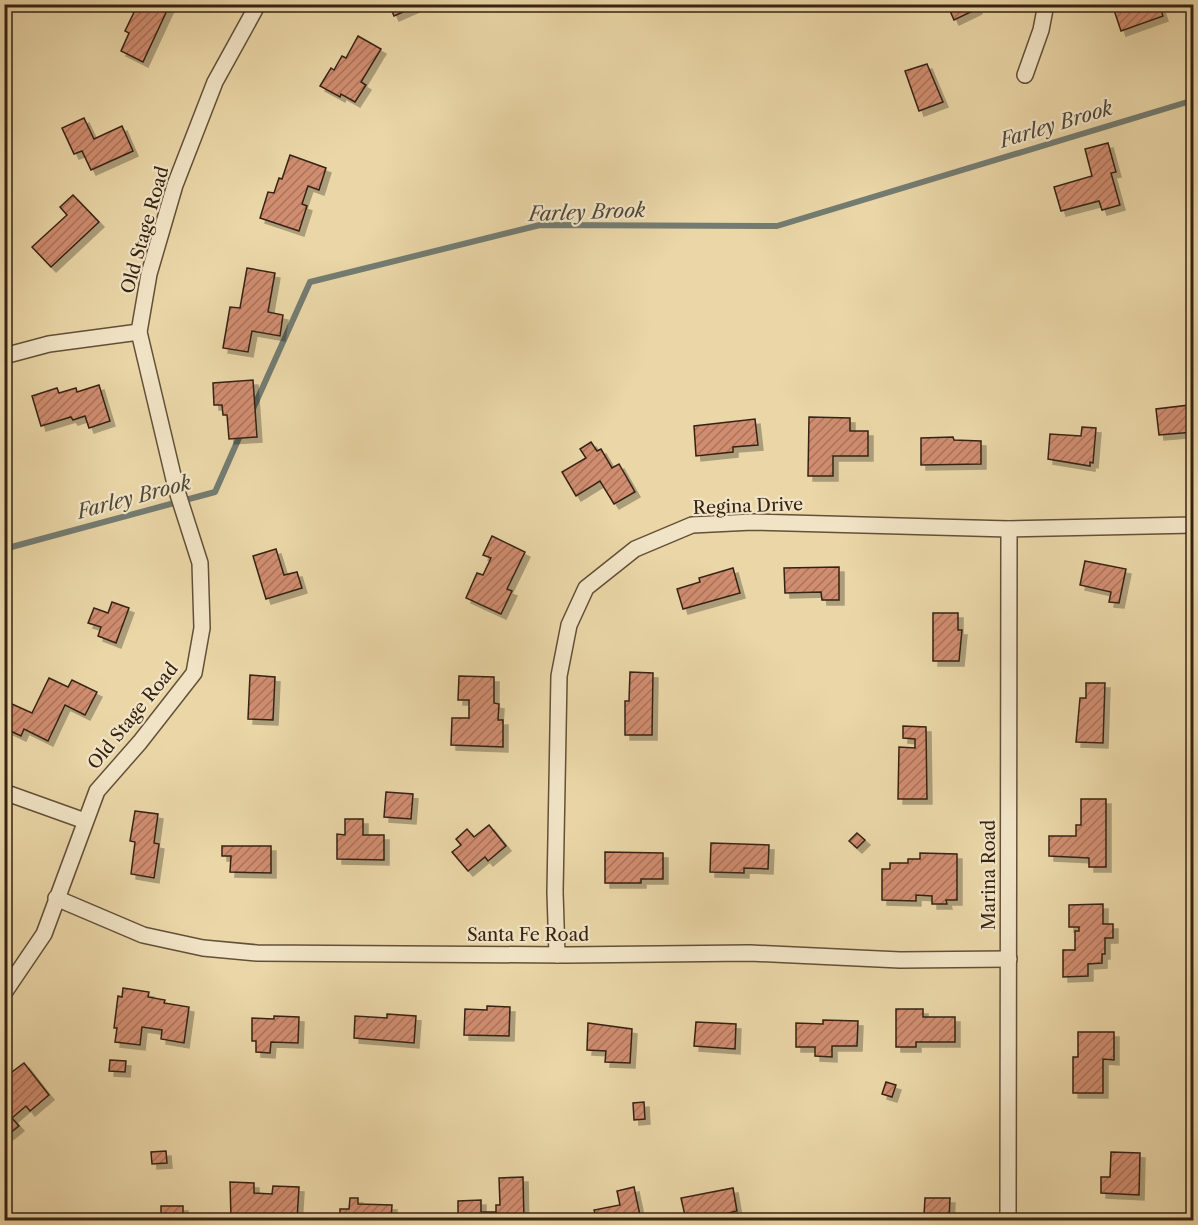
<svg xmlns="http://www.w3.org/2000/svg" width="1198" height="1225" viewBox="0 0 1198 1225" font-family="'Libre Caslon Text',serif">
	<defs>
		<pattern id="building-hatch" width="6" height="6" patternUnits="userSpaceOnUse" patternTransform="scale(1.5)"><rect width="6" height="6" fill="#d08d70"/><path d="M-1 1l2-2M0 6l6-6M5 7l2-2" fill="none" stroke="#aa735b"/></pattern>
		<filter id="shadow"><feDropShadow dx="5" dy="5" stdDeviation="0" flood-color="#0004"/></filter>
	</defs>
	<rect width="100%" height="100%" fill="#ead6a7"/>
	<filter id="stains"><feTurbulence type="fractalNoise" baseFrequency=".00333" numOctaves="4"/><feColorMatrix values="0 0 0 0 .2 0 0 0 0 .09 0 0 0 0 .02 0 0 0 .5 -.17"/></filter>
	<radialGradient id="worn" r=".72"><stop offset=".6" stop-color="#630" stop-opacity="0"/><stop offset="1" stop-color="#630" stop-opacity=".3"/></radialGradient>
	<g fill="none" stroke-linecap="round" stroke-linejoin="round">
		<g stroke="#737c72" stroke-width="6">
			<path d="M 252,411 L 310,282 L 540,225 L 777,226 L 1194,100"/>
			<path d="M 4,549 L 215,492 L 242,431"/>
		</g>
	</g>
	<g fill="url(#building-hatch)" stroke="#362313" stroke-width="1.5" filter="url(#shadow)">
		<path d="M 138,4 L 170,4 L 143,62 L 121,51 L 129,33 L 125,31 Z"/>
		<path d="M 389,4 L 421,4 L 394,16 Z"/>
		<path d="M 947,4 L 975,4 L 977,9 L 954,20 Z"/>
		<path d="M 1112,4 L 1139,4 L 1140,8 L 1159,4 L 1163,16 L 1121,31 Z"/>
		<path d="M 358,36 L 381,49 L 361,82 L 366,85 L 355,102 L 341,94 L 340,97 L 320,86 L 331,68 L 334,70 L 342,56 L 346,58 Z"/>
		<path d="M 927,64 L 943,102 L 919,111 L 905,71 Z"/>
		<path d="M 84,118 L 94,139 L 122,126 L 133,151 L 91,170 L 82,151 L 74,154 L 62,128 Z"/>
		<path d="M 1108,143 L 1116,172 L 1111,173 L 1120,205 L 1102,210 L 1099,201 L 1061,211 L 1054,187 L 1092,176 L 1085,149 Z"/>
		<path d="M 290,155 L 326,168 L 319,190 L 308,186 L 302,204 L 307,206 L 299,231 L 260,218 L 268,192 L 274,193 L 279,178 L 282,179 Z"/>
		<path d="M 73,195 L 99,222 L 51,267 L 32,247 L 67,215 L 60,207 Z"/>
		<path d="M 247,268 L 275,273 L 268,312 L 283,315 L 280,336 L 252,331 L 248,352 L 223,348 L 230,307 L 240,308 Z"/>
		<path d="M 253,380 L 257,437 L 229,439 L 227,415 L 223,415 L 222,405 L 214,405 L 213,383 Z"/>
		<path d="M 99,385 L 110,421 L 89,428 L 85,416 L 73,420 L 71,417 L 41,426 L 32,396 L 57,388 L 59,393 L 76,388 L 77,392 Z"/>
		<path d="M 1191,389 L 1194,389 L 1194,432 L 1159,435 L 1156,409 L 1189,405 L 1188,400 L 1192,399 Z"/>
		<path d="M 809,417 L 850,418 L 850,431 L 868,431 L 868,456 L 833,456 L 833,476 L 808,476 Z"/>
		<path d="M 755,419 L 758,445 L 733,447 L 733,452 L 696,456 L 694,426 Z"/>
		<path d="M 1082,427 L 1096,428 L 1093,463 L 1090,462 L 1090,466 L 1048,459 L 1050,434 L 1081,436 Z"/>
		<path d="M 953,437 L 954,440 L 981,441 L 981,464 L 921,465 L 921,438 Z"/>
		<path d="M 591,442 L 597,451 L 601,449 L 612,468 L 619,464 L 635,492 L 614,504 L 600,481 L 576,496 L 562,472 L 586,458 L 580,449 Z"/>
		<path d="M 492,536 L 525,552 L 507,589 L 512,591 L 501,614 L 466,598 L 477,573 L 483,575 L 491,558 L 483,555 Z"/>
		<path d="M 276,549 L 284,575 L 297,572 L 302,588 L 266,599 L 253,556 Z"/>
		<path d="M 1085,561 L 1126,569 L 1119,603 L 1109,602 L 1111,592 L 1080,585 Z"/>
		<path d="M 839,567 L 839,600 L 822,600 L 821,592 L 785,593 L 784,568 Z"/>
		<path d="M 733,568 L 740,593 L 683,609 L 677,589 L 700,582 L 699,578 Z"/>
		<path d="M 112,602 L 129,608 L 116,643 L 98,636 L 101,627 L 88,623 L 94,608 L 108,613 Z"/>
		<path d="M 933,613 L 958,613 L 958,630 L 962,630 L 959,661 L 933,661 Z"/>
		<path d="M 630,672 L 653,673 L 652,735 L 625,735 L 625,701 L 629,701 Z"/>
		<path d="M 250,675 L 275,677 L 273,720 L 248,719 Z"/>
		<path d="M 459,676 L 494,677 L 494,703 L 499,704 L 498,720 L 503,720 L 503,747 L 451,745 L 452,718 L 469,718 L 469,700 L 458,700 Z"/>
		<path d="M 49,678 L 68,687 L 72,680 L 97,692 L 85,715 L 65,705 L 48,741 L 24,729 L 21,736 L 4,728 L 4,718 L 12,704 L 32,713 Z"/>
		<path d="M 1086,683 L 1105,683 L 1103,743 L 1076,742 L 1080,698 L 1086,698 Z"/>
		<path d="M 903,726 L 926,727 L 927,799 L 898,799 L 899,747 L 915,748 L 915,739 L 903,738 Z"/>
		<path d="M 386,792 L 413,794 L 411,819 L 384,817 Z"/>
		<path d="M 1081,799 L 1106,799 L 1106,867 L 1089,867 L 1089,858 L 1049,856 L 1049,836 L 1076,836 L 1076,825 L 1081,825 Z"/>
		<path d="M 135,811 L 158,814 L 154,843 L 159,844 L 154,878 L 131,874 L 135,842 L 130,841 Z"/>
		<path d="M 345,819 L 363,819 L 363,835 L 384,835 L 384,860 L 337,859 L 337,834 L 345,835 Z"/>
		<path d="M 489,825 L 506,846 L 488,861 L 485,857 L 468,871 L 452,852 L 461,845 L 456,839 L 467,829 L 474,837 Z"/>
		<path d="M 857,833 L 865,840 L 857,848 L 849,841 Z"/>
		<path d="M 711,843 L 769,845 L 768,869 L 744,868 L 744,873 L 710,872 Z"/>
		<path d="M 222,846 L 271,846 L 271,873 L 230,872 L 231,856 L 222,856 Z"/>
		<path d="M 605,852 L 663,853 L 663,879 L 641,879 L 641,883 L 605,883 Z"/>
		<path d="M 920,853 L 957,854 L 957,900 L 946,900 L 947,904 L 932,904 L 932,896 L 916,895 L 916,901 L 882,900 L 882,869 L 890,869 L 890,863 L 908,863 L 908,859 L 920,859 Z"/>
		<path d="M 1103,904 L 1103,924 L 1113,924 L 1113,938 L 1105,938 L 1105,954 L 1102,954 L 1102,963 L 1088,964 L 1088,976 L 1063,977 L 1063,950 L 1075,950 L 1075,931 L 1079,931 L 1079,927 L 1069,927 L 1069,905 Z"/>
		<path d="M 123,988 L 149,992 L 148,997 L 165,1000 L 164,1003 L 189,1007 L 184,1043 L 161,1039 L 162,1030 L 142,1027 L 140,1045 L 115,1042 L 117,1028 L 114,1028 L 118,996 L 122,997 Z"/>
		<path d="M 487,1006 L 510,1007 L 509,1036 L 464,1035 L 465,1009 L 487,1010 Z"/>
		<path d="M 896,1009 L 923,1009 L 923,1017 L 955,1017 L 955,1042 L 916,1042 L 916,1047 L 896,1047 Z"/>
		<path d="M 387,1014 L 416,1016 L 414,1043 L 354,1038 L 355,1016 L 387,1018 Z"/>
		<path d="M 274,1016 L 299,1017 L 298,1043 L 271,1042 L 270,1053 L 256,1052 L 256,1041 L 252,1041 L 252,1018 L 274,1019 Z"/>
		<path d="M 823,1020 L 858,1021 L 857,1046 L 832,1046 L 832,1057 L 815,1056 L 815,1047 L 796,1047 L 796,1023 L 823,1024 Z"/>
		<path d="M 696,1022 L 736,1024 L 735,1049 L 694,1046 Z"/>
		<path d="M 588,1023 L 632,1029 L 630,1063 L 605,1062 L 606,1051 L 587,1050 Z"/>
		<path d="M 1078,1032 L 1114,1032 L 1114,1060 L 1103,1059 L 1103,1093 L 1073,1093 L 1073,1057 L 1078,1057 Z"/>
		<path d="M 110,1060 L 126,1061 L 125,1072 L 109,1071 Z"/>
		<path d="M 24,1063 L 49,1095 L 30,1111 L 26,1106 L 12,1118 L 19,1126 L 4,1138 L 4,1086 L 8,1083 L 4,1078 Z"/>
		<path d="M 886,1082 L 896,1085 L 892,1097 L 882,1094 Z"/>
		<path d="M 644,1102 L 645,1119 L 634,1120 L 633,1103 Z"/>
		<path d="M 166,1151 L 167,1163 L 152,1164 L 151,1152 Z"/>
		<path d="M 1111,1152 L 1140,1153 L 1139,1195 L 1101,1193 L 1101,1177 L 1110,1177 Z"/>
		<path d="M 523,1177 L 524,1220 L 458,1220 L 458,1201 L 481,1200 L 481,1212 L 496,1212 L 496,1205 L 500,1205 L 499,1178 Z"/>
		<path d="M 230,1182 L 254,1183 L 254,1193 L 272,1194 L 273,1186 L 299,1187 L 297,1220 L 231,1218 Z"/>
		<path d="M 634,1187 L 641,1220 L 597,1220 L 594,1210 L 620,1205 L 617,1191 Z"/>
		<path d="M 733,1188 L 737,1211 L 724,1214 L 725,1220 L 709,1220 L 708,1217 L 686,1220 L 681,1198 Z"/>
		<path d="M 350,1198 L 358,1198 L 358,1204 L 392,1205 L 391,1220 L 340,1220 L 340,1209 L 349,1209 Z"/>
		<path d="M 925,1198 L 950,1198 L 949,1220 L 914,1220 L 914,1215 L 924,1215 Z"/>
		<rect x="161" y="1206" width="22" height="14"/>
	</g>
	<g fill="none" stroke-linecap="round" stroke-linejoin="round">
		<defs>
			<g id="street">
				<path d="M 1025,75 L 1041,30 L 1046,4"/>
				<path d="M 4,356 L 49,344 L 139,332"/>
				<path d="M 4,792 L 85,821"/>
				<path d="M 56,898 L 143,935 L 203,948 L 257,953 L 567,955 L 750,953 L 900,960 L 1009,959"/>
				<path d="M 557,955 L 555,892 L 559,676 L 569,625 L 586,588 L 635,549 L 692,525 L 752,522 L 1009,529 L 1194,525"/>
				<path d="M 4,993 L 44,934 L 97,791 L 140,742 L 194,673 L 202,628 L 200,563 L 176,488 L 139,332 L 149,274 L 175,185 L 215,82 L 258,4"/>
				<path d="M 1008,1220 L 1009,529"/>
			</g>
		</defs>
		<use href="#street" stroke="#635038" stroke-width="18"/>
		<use href="#street" stroke="#f1e4c6" stroke-width="15"/>
	</g>
	<g text-anchor="middle" dominant-baseline="central" stroke-width="4.5" stroke-linejoin="round" paint-order="stroke">
		<g font-size="18" fill="#362313" stroke="#f1e4c6">
			<text transform="translate(145 230) rotate(-74)">Old Stage Road</text>
			<text transform="translate(748 506) rotate(-2)">Regina Drive</text>
			<text transform="translate(133 716) rotate(-51)">Old Stage Road</text>
			<text transform="translate(989 875) rotate(-90)">Marina Road</text>
			<text x="528" y="935">Santa Fe Road</text>
		</g>
		<g font-size="20" font-style="italic" fill="#4f483a" stroke="#f1e4c6">
			<text transform="translate(1056 124) rotate(-17)">Farley Brook</text>
			<text transform="translate(587 212) rotate(-2)">Farley Brook</text>
			<text transform="translate(134 497) rotate(-15)">Farley Brook</text>
		</g>
	</g>
	<rect width="1198" height="1225" fill="none" stroke="#ead6a7" stroke-width="24"/>
	<rect x="6" y="6" width="1186" height="1213" fill="none" stroke="#362313" stroke-width="3"/>
	<rect x="12" y="12" width="1174" height="1201" fill="none" stroke="#362313" stroke-width="1.5"/>
	<rect width="100%" height="100%" filter="url(#stains)"/>
	<rect width="100%" height="100%" fill="url(#worn)"/>
</svg>
